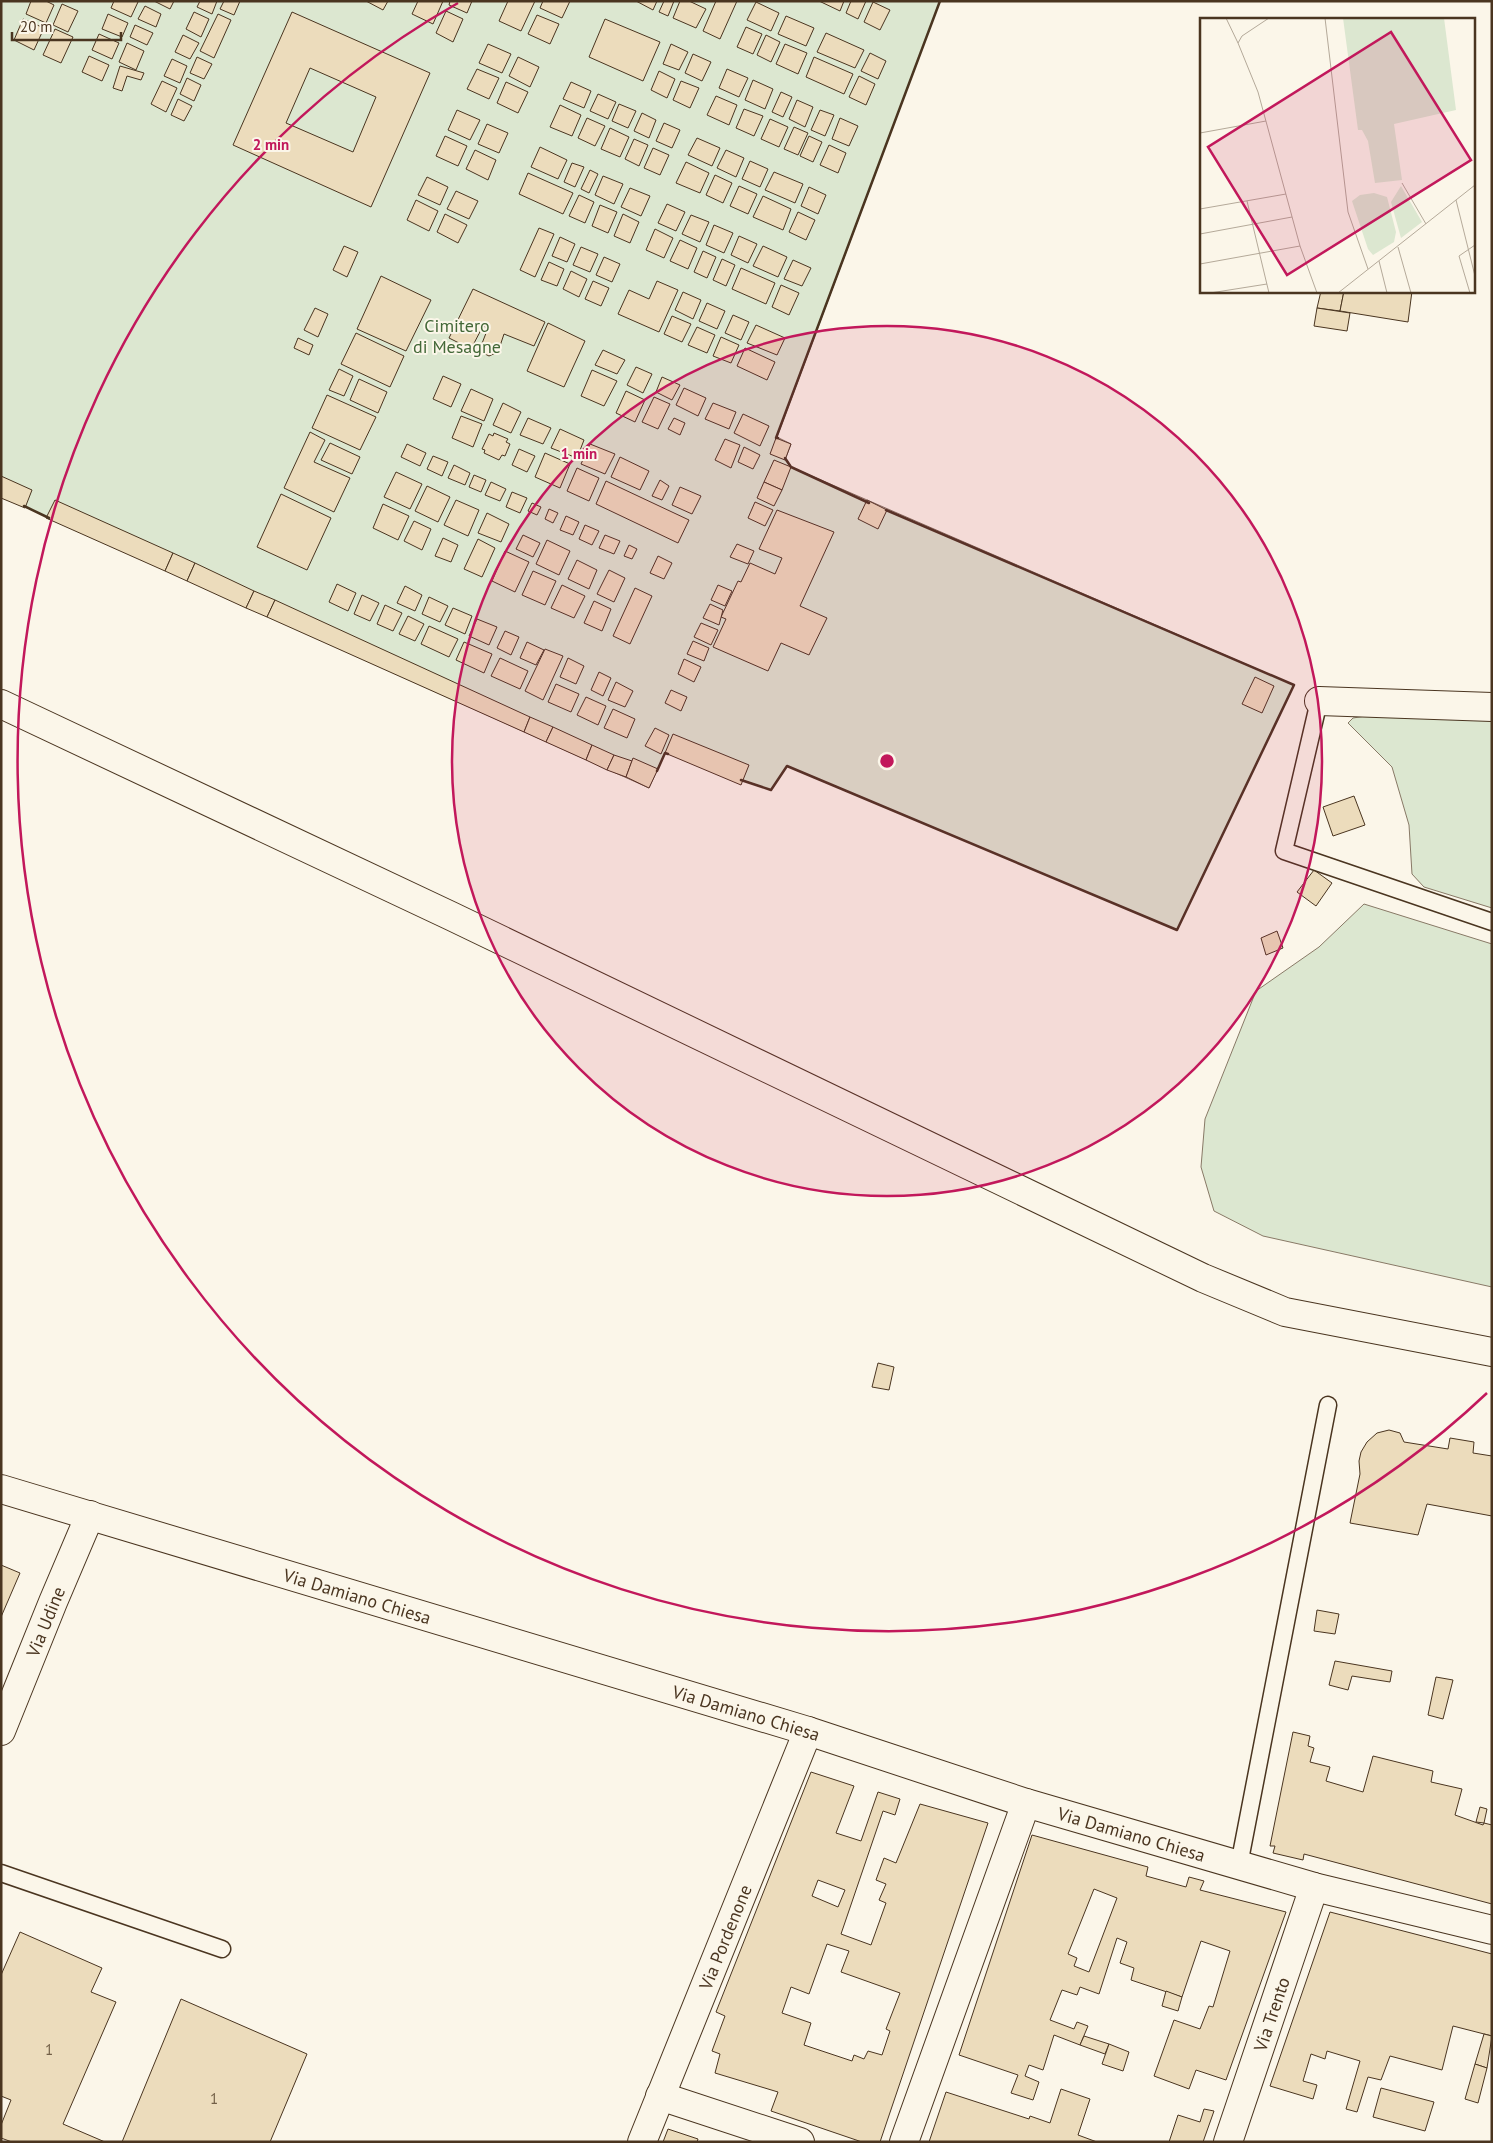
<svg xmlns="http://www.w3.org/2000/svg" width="1493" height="2143" viewBox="0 0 1493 2143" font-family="'PT Sans',sans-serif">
	<rect width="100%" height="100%" fill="#fbf6e9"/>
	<g fill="#dce7d0" stroke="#887966">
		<path d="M 1,1 L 940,1 L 777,437 L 791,444 L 785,460 L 791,467 L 1294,685 L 1177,930 L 787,766 L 771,790 L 665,753 L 649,788 L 1,496 Z"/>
		<path d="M 1378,714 L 1492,717 L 1492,908 L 1424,887 L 1412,874 L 1409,825 L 1392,767 L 1348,723 L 1353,718 Z"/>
		<path d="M 1364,904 L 1492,944 L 1492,1287 L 1263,1236 L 1214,1211 L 1201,1167 L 1205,1119 L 1256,991 L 1319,947 Z"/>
	</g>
	<g fill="#ecdcbc" stroke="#4a3520" fill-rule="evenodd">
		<path d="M 31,1 L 46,1 L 54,5 L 46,23 L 26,14 Z"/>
		<path d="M 114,1 L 136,1 L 138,2 L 131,17 L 111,8 Z"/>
		<path d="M 154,1 L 174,1 L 170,9 Z"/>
		<path d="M 200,1 L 217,1 L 212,14 L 197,7 Z"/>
		<path d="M 224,1 L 240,1 L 234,15 L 220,9 Z"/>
		<path d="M 366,1 L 388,1 L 383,10 Z"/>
		<path d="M 418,1 L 443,1 L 433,24 L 412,14 Z"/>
		<path d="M 450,1 L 472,1 L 467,13 L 449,5 Z"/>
		<path d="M 508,1 L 535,1 L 521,31 L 499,21 Z"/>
		<path d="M 543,1 L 570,1 L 562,18 L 540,8 Z"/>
		<path d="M 636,1 L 657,1 L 653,10 Z"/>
		<path d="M 664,1 L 674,1 L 668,16 L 659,12 Z"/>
		<path d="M 680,1 L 689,1 L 706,9 L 696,28 L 673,18 Z"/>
		<path d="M 716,1 L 737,1 L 720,39 L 703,31 Z"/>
		<path d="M 819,1 L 844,1 L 840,11 Z"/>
		<path d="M 851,1 L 866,1 L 858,19 L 846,13 Z"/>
		<path d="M 756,2 L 779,13 L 771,31 L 747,20 Z"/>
		<path d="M 873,2 L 890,10 L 880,30 L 864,22 Z"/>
		<path d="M 62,4 L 78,11 L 68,32 L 53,25 Z"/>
		<path d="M 145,6 L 161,14 L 156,27 L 138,19 Z"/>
		<path d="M 446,11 L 463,19 L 453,42 L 436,33 Z"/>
		<path d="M 194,12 L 209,19 L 201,37 L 186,29 Z"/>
		<path d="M 292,12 L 430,73 L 371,207 L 233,145 ZM 310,68 L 376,97 L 353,152 L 286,123 Z"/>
		<path d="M 108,14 L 128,23 L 122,37 L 102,29 Z"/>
		<path d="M 218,14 L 231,20 L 214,58 L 200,51 Z"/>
		<path d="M 537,15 L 559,24 L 550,44 L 528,34 Z"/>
		<path d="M 786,16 L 814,28 L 806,46 L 778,34 Z"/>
		<path d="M 23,19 L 44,28 L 34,50 L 14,40 Z"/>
		<path d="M 605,19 L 660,42 L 643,81 L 589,57 Z"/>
		<path d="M 135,25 L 153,33 L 147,45 L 130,37 Z"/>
		<path d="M 746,27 L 762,34 L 753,54 L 737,47 Z"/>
		<path d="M 55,29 L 73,37 L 61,63 L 43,55 Z"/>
		<path d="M 826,33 L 864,50 L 855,68 L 817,52 Z"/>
		<path d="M 99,34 L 119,43 L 112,59 L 92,50 Z"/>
		<path d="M 183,35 L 199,43 L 190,59 L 175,52 Z"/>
		<path d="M 766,35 L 780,42 L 771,62 L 757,55 Z"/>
		<path d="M 127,43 L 144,51 L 136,70 L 119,62 Z"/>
		<path d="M 488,44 L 511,54 L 502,73 L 479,63 Z"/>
		<path d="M 671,44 L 688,52 L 679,70 L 663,64 Z"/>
		<path d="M 785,44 L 807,53 L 798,74 L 776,64 Z"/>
		<path d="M 870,53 L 886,61 L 878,79 L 861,71 Z"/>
		<path d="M 693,54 L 711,62 L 702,81 L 685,73 Z"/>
		<path d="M 89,56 L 109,65 L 102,81 L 82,72 Z"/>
		<path d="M 197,57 L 212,64 L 204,79 L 190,73 Z"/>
		<path d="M 518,57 L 539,67 L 530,87 L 509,76 Z"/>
		<path d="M 814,57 L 853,74 L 844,94 L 806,77 Z"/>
		<path d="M 172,59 L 187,66 L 180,83 L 164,76 Z"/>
		<path d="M 120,66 L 144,73 L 141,80 L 127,76 L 122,91 L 113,88 Z"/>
		<path d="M 477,69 L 499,78 L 489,99 L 467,89 Z"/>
		<path d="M 727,69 L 748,78 L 739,97 L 719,88 Z"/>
		<path d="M 659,71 L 675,79 L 667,98 L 651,90 Z"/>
		<path d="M 859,76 L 875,84 L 866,105 L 849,97 Z"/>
		<path d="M 187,78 L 201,85 L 194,101 L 180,94 Z"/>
		<path d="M 753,80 L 773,89 L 765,109 L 745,100 Z"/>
		<path d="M 162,81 L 177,88 L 166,112 L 151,104 Z"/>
		<path d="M 681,81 L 699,88 L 690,108 L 673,100 Z"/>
		<path d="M 506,82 L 528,92 L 518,113 L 497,103 Z"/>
		<path d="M 571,82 L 591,91 L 584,108 L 563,99 Z"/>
		<path d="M 781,92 L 792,97 L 783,117 L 772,112 Z"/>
		<path d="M 598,94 L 616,102 L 608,119 L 590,111 Z"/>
		<path d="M 716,96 L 737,105 L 729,125 L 707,115 Z"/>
		<path d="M 178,99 L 192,106 L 184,121 L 171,115 Z"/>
		<path d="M 797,100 L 813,107 L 805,127 L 789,119 Z"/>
		<path d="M 619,104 L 636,111 L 628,128 L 612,121 Z"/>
		<path d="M 560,105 L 581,115 L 572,136 L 550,127 Z"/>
		<path d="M 744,109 L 763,116 L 754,136 L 736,128 Z"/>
		<path d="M 457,110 L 480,120 L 470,140 L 448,130 Z"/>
		<path d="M 820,110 L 834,115 L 825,136 L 811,130 Z"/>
		<path d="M 642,113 L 656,120 L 649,138 L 634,131 Z"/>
		<path d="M 587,118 L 605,126 L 595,146 L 578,138 Z"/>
		<path d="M 840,118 L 858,126 L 849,146 L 832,139 Z"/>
		<path d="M 770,119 L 788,127 L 779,147 L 761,139 Z"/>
		<path d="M 664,123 L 680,130 L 672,148 L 656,141 Z"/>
		<path d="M 487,124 L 508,133 L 499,153 L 478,144 Z"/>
		<path d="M 794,127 L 808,133 L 798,155 L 784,149 Z"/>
		<path d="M 610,128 L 629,137 L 620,157 L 601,149 Z"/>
		<path d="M 445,136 L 467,146 L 458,166 L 436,156 Z"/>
		<path d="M 809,136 L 822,142 L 813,162 L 800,156 Z"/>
		<path d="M 697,138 L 720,148 L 712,166 L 688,155 Z"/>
		<path d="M 634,139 L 648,145 L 639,166 L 625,159 Z"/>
		<path d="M 829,145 L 846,153 L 838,173 L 820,165 Z"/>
		<path d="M 540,147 L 567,160 L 558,179 L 531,167 Z"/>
		<path d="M 653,148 L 669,155 L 660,175 L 644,168 Z"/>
		<path d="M 475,150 L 496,160 L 488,180 L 466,169 Z"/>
		<path d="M 726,150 L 744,158 L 736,177 L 717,168 Z"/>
		<path d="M 750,161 L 768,169 L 760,187 L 742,179 Z"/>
		<path d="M 686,162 L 709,173 L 700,193 L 676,183 Z"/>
		<path d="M 572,163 L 584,167 L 575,187 L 564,182 Z"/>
		<path d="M 590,170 L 598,174 L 589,193 L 581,189 Z"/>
		<path d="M 774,172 L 803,184 L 795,203 L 765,190 Z"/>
		<path d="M 528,173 L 573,193 L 563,214 L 519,194 Z"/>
		<path d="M 715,175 L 732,183 L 723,203 L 706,195 Z"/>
		<path d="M 603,176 L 623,184 L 614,204 L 595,195 Z"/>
		<path d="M 427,177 L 448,187 L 440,205 L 418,195 Z"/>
		<path d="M 739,186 L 757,194 L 748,214 L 730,206 Z"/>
		<path d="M 809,187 L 826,195 L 818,214 L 801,206 Z"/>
		<path d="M 630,188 L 650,196 L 641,216 L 621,207 Z"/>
		<path d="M 456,191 L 478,201 L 469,219 L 447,209 Z"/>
		<path d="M 579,195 L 594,202 L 585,223 L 569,216 Z"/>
		<path d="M 763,196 L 791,209 L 783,230 L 753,217 Z"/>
		<path d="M 416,200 L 438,211 L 429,231 L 407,220 Z"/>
		<path d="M 667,204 L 685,212 L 676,231 L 658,223 Z"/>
		<path d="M 600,205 L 617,212 L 608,233 L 592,226 Z"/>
		<path d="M 798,212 L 815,220 L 806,240 L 789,232 Z"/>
		<path d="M 445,214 L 467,225 L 458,243 L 437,232 Z"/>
		<path d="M 623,214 L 639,222 L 630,243 L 614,236 Z"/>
		<path d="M 691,215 L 709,222 L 700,242 L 682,234 Z"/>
		<path d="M 714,225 L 733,233 L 724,253 L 706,245 Z"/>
		<path d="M 539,228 L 554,234 L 535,277 L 520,270 Z"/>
		<path d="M 655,229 L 673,238 L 664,258 L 646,250 Z"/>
		<path d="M 739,236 L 757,244 L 748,263 L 731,255 Z"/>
		<path d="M 560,237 L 575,244 L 567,262 L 552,256 Z"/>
		<path d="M 680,240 L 697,248 L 688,269 L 670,261 Z"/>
		<path d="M 344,246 L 358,252 L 347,277 L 333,270 Z"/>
		<path d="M 763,246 L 787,257 L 778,277 L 753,266 Z"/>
		<path d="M 581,247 L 598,254 L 590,272 L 573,265 Z"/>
		<path d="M 703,251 L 716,257 L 707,278 L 694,272 Z"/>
		<path d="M 604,257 L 620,264 L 612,282 L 596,275 Z"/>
		<path d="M 722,259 L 735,265 L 726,286 L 713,280 Z"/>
		<path d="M 793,260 L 811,268 L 802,286 L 784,279 Z"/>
		<path d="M 549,262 L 564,269 L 557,286 L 541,280 Z"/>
		<path d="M 741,268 L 775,283 L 766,304 L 732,289 Z"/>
		<path d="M 571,271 L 587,279 L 579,297 L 563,289 Z"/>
		<path d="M 381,276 L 431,300 L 406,351 L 357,329 Z"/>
		<path d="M 593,281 L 609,288 L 601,306 L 585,299 Z"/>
		<path d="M 657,281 L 678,290 L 659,332 L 618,314 L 629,290 L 649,299 Z"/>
		<path d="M 781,285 L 799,293 L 789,315 L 772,307 Z"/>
		<path d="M 473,289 L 545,322 L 534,346 L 504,334 L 498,352 L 489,356 L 483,353 L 481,346 L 488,328 L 483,326 L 471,349 L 449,338 Z"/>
		<path d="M 1321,291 L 1344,291 L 1340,311 L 1317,308 Z"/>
		<path d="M 1344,291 L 1412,291 L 1408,322 L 1340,311 Z"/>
		<path d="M 683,292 L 701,300 L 693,319 L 675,310 Z"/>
		<path d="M 707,303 L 725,311 L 717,329 L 699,321 Z"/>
		<path d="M 315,308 L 328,314 L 318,337 L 304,330 Z"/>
		<path d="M 1317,308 L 1350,313 L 1347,331 L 1314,326 Z"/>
		<path d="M 733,315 L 749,322 L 741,340 L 725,333 Z"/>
		<path d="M 672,316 L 691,324 L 682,342 L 664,334 Z"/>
		<path d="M 548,323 L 585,341 L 564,387 L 527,371 Z"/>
		<path d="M 756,325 L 785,338 L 777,355 L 747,343 Z"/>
		<path d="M 697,327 L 715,335 L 707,353 L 688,345 Z"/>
		<path d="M 356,333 L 404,356 L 390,387 L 341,364 Z"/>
		<path d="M 721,337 L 739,345 L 731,363 L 713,356 Z"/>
		<path d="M 298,338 L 313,345 L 309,355 L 294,348 Z"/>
		<path d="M 745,348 L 775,362 L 767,380 L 737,366 Z"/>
		<path d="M 603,350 L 625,360 L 617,374 L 595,365 Z"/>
		<path d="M 636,367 L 652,374 L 643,393 L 627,385 Z"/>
		<path d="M 339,369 L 353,376 L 344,396 L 329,390 Z"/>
		<path d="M 592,370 L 617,381 L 604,406 L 581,396 Z"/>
		<path d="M 443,376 L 461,384 L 451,407 L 433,399 Z"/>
		<path d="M 662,377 L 680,385 L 672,400 L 656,392 Z"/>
		<path d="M 359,379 L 387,392 L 378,413 L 350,400 Z"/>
		<path d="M 684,388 L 706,398 L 698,416 L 676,405 Z"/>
		<path d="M 471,389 L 493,399 L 484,421 L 461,411 Z"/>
		<path d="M 626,391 L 645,400 L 635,422 L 616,413 Z"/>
		<path d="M 327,395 L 376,417 L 360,450 L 312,428 Z"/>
		<path d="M 654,397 L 670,404 L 658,429 L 642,422 Z"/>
		<path d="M 503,403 L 521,412 L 511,433 L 493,425 Z"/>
		<path d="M 713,403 L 736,412 L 729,429 L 705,419 Z"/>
		<path d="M 743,414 L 769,426 L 760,446 L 734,433 Z"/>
		<path d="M 461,416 L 482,424 L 473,447 L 452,438 Z"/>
		<path d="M 528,418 L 551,428 L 543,444 L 520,435 Z"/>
		<path d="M 674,418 L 685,423 L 680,435 L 668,429 Z"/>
		<path d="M 560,429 L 584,440 L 577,458 L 551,448 Z"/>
		<path d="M 310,432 L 325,440 L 314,462 L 350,478 L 334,512 L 284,488 Z"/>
		<path d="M 494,433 L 508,439 L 506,442 L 510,444 L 505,456 L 502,455 L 499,460 L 484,453 L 485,450 L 482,449 L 489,434 L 493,436 Z"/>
		<path d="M 776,438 L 791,444 L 785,460 L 770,454 Z"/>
		<path d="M 725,439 L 740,445 L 731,468 L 715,460 Z"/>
		<path d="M 330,443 L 360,457 L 352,474 L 321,460 Z"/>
		<path d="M 407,444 L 426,453 L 420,466 L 401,457 Z"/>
		<path d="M 590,444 L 615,454 L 605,474 L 581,464 Z"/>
		<path d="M 744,447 L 760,455 L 753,469 L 738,462 Z"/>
		<path d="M 519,449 L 535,456 L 527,472 L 512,465 Z"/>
		<path d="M 545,453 L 570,464 L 560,488 L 535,477 Z"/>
		<path d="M 433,456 L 448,462 L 442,476 L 427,469 Z"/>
		<path d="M 620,457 L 649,471 L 640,490 L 611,477 Z"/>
		<path d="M 774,460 L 791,467 L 782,490 L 764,482 Z"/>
		<path d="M 454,465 L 470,473 L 465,485 L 448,478 Z"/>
		<path d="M 577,468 L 599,478 L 589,501 L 567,491 Z"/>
		<path d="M 396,472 L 422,484 L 410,509 L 384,497 Z"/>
		<path d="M 474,475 L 486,480 L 481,492 L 469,487 Z"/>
		<path d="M 1,476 L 32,490 L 25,508 L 1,498 Z"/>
		<path d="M 660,480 L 669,486 L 662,500 L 652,496 Z"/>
		<path d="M 606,481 L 689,520 L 678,543 L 596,504 Z"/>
		<path d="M 491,482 L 506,489 L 500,501 L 485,495 Z"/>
		<path d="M 764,482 L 782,490 L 774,506 L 757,498 Z"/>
		<path d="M 427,486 L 450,497 L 438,522 L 415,511 Z"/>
		<path d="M 680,487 L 701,496 L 692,514 L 672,505 Z"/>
		<path d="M 512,492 L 527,498 L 520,513 L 506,507 Z"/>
		<path d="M 281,494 L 331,518 L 307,570 L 257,547 Z"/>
		<path d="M 55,500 L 173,553 L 165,571 L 46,518 Z"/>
		<path d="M 456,500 L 479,510 L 468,536 L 444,525 Z"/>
		<path d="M 867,500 L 887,510 L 878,529 L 858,519 Z"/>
		<path d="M 755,502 L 773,510 L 765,526 L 748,518 Z"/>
		<path d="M 532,503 L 541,507 L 537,515 L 528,511 Z"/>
		<path d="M 383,504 L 409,516 L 398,540 L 373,528 Z"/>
		<path d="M 549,509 L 558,513 L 553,523 L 545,519 Z"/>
		<path d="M 777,510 L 834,532 L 800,606 L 827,618 L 809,655 L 781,643 L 768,671 L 713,647 L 726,619 L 721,617 L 738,581 L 741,582 L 750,563 L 775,574 L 782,558 L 759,549 Z"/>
		<path d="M 487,513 L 509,524 L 501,542 L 478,533 Z"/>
		<path d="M 566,516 L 579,522 L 573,535 L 560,530 Z"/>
		<path d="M 414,521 L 431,529 L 422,550 L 404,541 Z"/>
		<path d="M 585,525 L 599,531 L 592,545 L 579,539 Z"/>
		<path d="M 523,535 L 540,543 L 533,557 L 516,549 Z"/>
		<path d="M 605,535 L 620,541 L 614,554 L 599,548 Z"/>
		<path d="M 443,538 L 458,545 L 451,562 L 435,556 Z"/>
		<path d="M 478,539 L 495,548 L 482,577 L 464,569 Z"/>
		<path d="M 547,540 L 570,551 L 559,575 L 536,564 Z"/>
		<path d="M 737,544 L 754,551 L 748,564 L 730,557 Z"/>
		<path d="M 629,545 L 637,549 L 632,559 L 624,556 Z"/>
		<path d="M 505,551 L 529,562 L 515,592 L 492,581 Z"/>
		<path d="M 173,553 L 195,563 L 187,581 L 165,571 Z"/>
		<path d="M 658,556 L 672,563 L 664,579 L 650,573 Z"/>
		<path d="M 577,560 L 597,570 L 589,589 L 568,579 Z"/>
		<path d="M 195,563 L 254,591 L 246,608 L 187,581 Z"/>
		<path d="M 609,570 L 625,578 L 614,602 L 597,594 Z"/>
		<path d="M 533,571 L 556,581 L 545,605 L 522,595 Z"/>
		<path d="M 337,584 L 356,593 L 348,611 L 329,602 Z"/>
		<path d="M 562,585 L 585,596 L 574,618 L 551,608 Z"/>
		<path d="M 718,585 L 732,591 L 725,606 L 711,600 Z"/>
		<path d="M 405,586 L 422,595 L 415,611 L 397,603 Z"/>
		<path d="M 635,588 L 652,596 L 630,644 L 613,636 Z"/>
		<path d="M 254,591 L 275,600 L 267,617 L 246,608 Z"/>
		<path d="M 362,595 L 379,603 L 370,621 L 354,614 Z"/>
		<path d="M 429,597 L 448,606 L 440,622 L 422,614 Z"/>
		<path d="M 275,600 L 530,717 L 524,732 L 267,617 Z"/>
		<path d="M 594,601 L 611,609 L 602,631 L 584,623 Z"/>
		<path d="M 710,604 L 723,610 L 719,625 L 703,618 Z"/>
		<path d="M 385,605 L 402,613 L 393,631 L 377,624 Z"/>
		<path d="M 453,608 L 472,616 L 465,634 L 445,625 Z"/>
		<path d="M 408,616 L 424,624 L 415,641 L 399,634 Z"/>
		<path d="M 477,619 L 497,627 L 489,645 L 469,636 Z"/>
		<path d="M 701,623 L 718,630 L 711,645 L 694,637 Z"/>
		<path d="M 429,626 L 458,639 L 449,657 L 421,644 Z"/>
		<path d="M 505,631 L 519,637 L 511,655 L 497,648 Z"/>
		<path d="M 693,641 L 709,648 L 704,661 L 687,654 Z"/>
		<path d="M 464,642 L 492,654 L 484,673 L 456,660 Z"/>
		<path d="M 527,642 L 544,650 L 536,665 L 520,658 Z"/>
		<path d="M 545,649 L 563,656 L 543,700 L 525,691 Z"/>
		<path d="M 500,658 L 528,671 L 520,689 L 491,676 Z"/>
		<path d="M 568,658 L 584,666 L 576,684 L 560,677 Z"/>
		<path d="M 684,659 L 701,667 L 694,682 L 678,674 Z"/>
		<path d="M 599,672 L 611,678 L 603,696 L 591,690 Z"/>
		<path d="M 1255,677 L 1274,686 L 1262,713 L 1242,704 Z"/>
		<path d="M 616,682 L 633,691 L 625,707 L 608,700 Z"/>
		<path d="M 556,684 L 579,694 L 571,712 L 548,702 Z"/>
		<path d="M 671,690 L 687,697 L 681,711 L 665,703 Z"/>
		<path d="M 586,697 L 606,706 L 598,725 L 577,715 Z"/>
		<path d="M 613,709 L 635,719 L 627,738 L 604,728 Z"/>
		<path d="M 530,717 L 553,727 L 546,742 L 524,732 Z"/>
		<path d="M 553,727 L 592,745 L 586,760 L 546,742 Z"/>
		<path d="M 655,728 L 669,735 L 661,754 L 645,746 Z"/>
		<path d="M 673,734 L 749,765 L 741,785 L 665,753 Z"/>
		<path d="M 592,745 L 614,755 L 607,770 L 586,760 Z"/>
		<path d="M 614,755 L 632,761 L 626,777 L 607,770 Z"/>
		<path d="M 633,758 L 658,769 L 649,788 L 626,777 Z"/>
		<path d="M 1354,796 L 1365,825 L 1333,836 L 1323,807 Z"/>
		<path d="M 1314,870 L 1332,883 L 1316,906 L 1297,892 Z"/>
		<path d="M 1277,931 L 1283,948 L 1266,955 L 1261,938 Z"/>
		<path d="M 878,1363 L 894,1367 L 889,1390 L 872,1387 Z"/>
		<path d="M 1389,1430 L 1400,1433 L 1404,1442 L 1448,1449 L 1450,1438 L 1474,1442 L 1473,1453 L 1492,1456 L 1492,1516 L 1427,1504 L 1418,1535 L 1350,1523 L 1360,1474 L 1359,1461 L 1361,1452 L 1367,1442 L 1377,1433 Z"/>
		<path d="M 1,1565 L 20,1573 L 1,1617 Z"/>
		<path d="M 1317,1610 L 1339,1614 L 1335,1634 L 1314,1631 Z"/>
		<path d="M 1335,1661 L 1392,1671 L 1390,1682 L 1352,1676 L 1348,1690 L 1329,1685 Z"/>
		<path d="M 1436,1677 L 1453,1680 L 1443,1719 L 1428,1715 Z"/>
		<path d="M 1293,1732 L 1310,1736 L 1308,1746 L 1314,1748 L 1310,1762 L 1330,1767 L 1326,1781 L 1363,1792 L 1373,1756 L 1433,1771 L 1431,1782 L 1462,1789 L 1455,1815 L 1483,1825 L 1484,1823 L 1492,1825 L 1492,1904 L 1304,1854 L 1303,1860 L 1273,1853 L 1275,1846 L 1270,1846 Z"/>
		<path d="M 811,1772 L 854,1786 L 836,1833 L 861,1841 L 878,1792 L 900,1799 L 895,1815 L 883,1811 L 841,1934 L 871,1945 L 886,1903 L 879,1900 L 886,1884 L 876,1880 L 884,1858 L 896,1863 L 920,1804 L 988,1823 L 880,2142 L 862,2142 L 771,2111 L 778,2092 L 715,2073 L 720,2054 L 712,2051 L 725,2016 L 716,2012 ZM 818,1880 L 845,1890 L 838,1907 L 812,1896 ZM 827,1944 L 849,1951 L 841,1972 L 900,1993 L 886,2029 L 890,2031 L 882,2055 L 868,2051 L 864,2059 L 854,2055 L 852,2061 L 804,2045 L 811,2023 L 782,2013 L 791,1987 L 809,1994 Z"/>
		<path d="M 1480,1807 L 1487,1809 L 1484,1823 L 1476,1822 Z"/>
		<path d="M 1032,1835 L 1148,1867 L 1146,1876 L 1186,1887 L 1189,1877 L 1204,1881 L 1200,1890 L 1286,1912 L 1226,2080 L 1196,2070 L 1189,2089 L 1154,2076 L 1174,2020 L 1200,2029 L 1209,2006 L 1213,2007 L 1230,1951 L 1201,1941 L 1182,1997 L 1131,1980 L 1134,1968 L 1120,1963 L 1127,1942 L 1117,1938 L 1099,1994 L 1080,1987 L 1077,1995 L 1062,1990 L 1050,2020 L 1074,2029 L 1077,2022 L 1088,2026 L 1080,2045 L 1054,2035 L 1043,2070 L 1029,2065 L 1025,2076 L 1039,2082 L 1033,2100 L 1011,2093 L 1018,2075 L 959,2055 ZM 1094,1889 L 1117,1898 L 1089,1972 L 1074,1966 L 1077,1958 L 1068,1954 Z"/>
		<path d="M 1330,1912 L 1492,1954 L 1492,2036 L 1453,2026 L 1442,2070 L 1390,2056 L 1381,2080 L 1368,2077 L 1357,2112 L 1346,2109 L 1360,2061 L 1327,2051 L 1325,2059 L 1311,2054 L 1303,2081 L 1317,2085 L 1313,2099 L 1270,2086 Z"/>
		<path d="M 20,1932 L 102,1968 L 91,1992 L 116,2002 L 63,2124 L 105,2142 L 12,2142 L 1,2138 L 1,2125 L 11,2100 L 1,2096 L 1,1975 Z"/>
		<path d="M 1166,1991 L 1182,1997 L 1178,2011 L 1162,2006 Z"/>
		<path d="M 181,1999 L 307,2054 L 270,2142 L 122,2142 Z"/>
		<path d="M 1484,2034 L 1492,2036 L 1487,2068 L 1475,2064 Z"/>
		<path d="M 1084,2036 L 1109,2044 L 1105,2054 L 1080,2045 Z"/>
		<path d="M 1109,2044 L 1129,2052 L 1123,2071 L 1102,2064 Z"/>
		<path d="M 1475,2064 L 1487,2068 L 1478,2103 L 1465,2099 Z"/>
		<path d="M 1381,2088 L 1434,2102 L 1425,2131 L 1373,2117 Z"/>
		<path d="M 1061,2089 L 1090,2099 L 1078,2135 L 1097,2142 L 929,2142 L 946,2092 L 1029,2119 L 1030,2116 L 1050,2123 Z"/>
		<path d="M 1204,2109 L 1214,2111 L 1203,2142 L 1169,2142 L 1178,2115 L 1200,2122 Z"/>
		<path d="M 668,2129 L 698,2139 L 697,2142 L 663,2142 Z"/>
	</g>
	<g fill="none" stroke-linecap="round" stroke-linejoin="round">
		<defs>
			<g id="service">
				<path d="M 1319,701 L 1284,851 L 1492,922"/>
				<path d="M 1239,1865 L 1328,1405"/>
				<path d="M 1,1873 L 222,1949"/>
			</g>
			<g id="minor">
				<path d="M 1319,701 L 1492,707"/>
				<path id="s1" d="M 1,1731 L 53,1602 L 90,1515"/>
				<path d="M 660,2096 L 800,2142"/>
				<path id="s2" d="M 642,2142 L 808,1731"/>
				<path d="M 904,2142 L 1026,1803"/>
				<path id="s3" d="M 1228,2142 L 1314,1887"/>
			</g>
			<g id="tertiary">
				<path id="s4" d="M 1,1489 L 808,1731 L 1026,1803 L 1314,1887 L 1492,1930"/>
			</g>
			<path id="secondary" d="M 1,704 L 451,916 L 1203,1278 L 1285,1312 L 1492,1352"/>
		</defs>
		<use href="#service" stroke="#4a3520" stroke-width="19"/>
		<use href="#minor" stroke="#4a3520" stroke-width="30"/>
		<use href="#tertiary" stroke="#4a3520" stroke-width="30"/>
		<use href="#secondary" stroke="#4a3520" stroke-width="30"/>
		<use href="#service" stroke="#fbf6e9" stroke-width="16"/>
		<use href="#minor" stroke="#fbf6e9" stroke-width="28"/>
		<use href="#tertiary" stroke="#fbf6e9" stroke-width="28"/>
		<use href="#secondary" stroke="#fbf6e9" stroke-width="28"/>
		<g stroke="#4a3520" stroke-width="2.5">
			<path d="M 778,438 L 776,438 L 940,1"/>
			<path d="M 785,458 L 791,467 L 869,503"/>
			<path d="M 24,506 L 49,518"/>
			<path d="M 657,771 L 665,753 L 668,754"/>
			<path d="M 741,780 L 771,790 L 787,766 L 1177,930 L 1294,685 L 886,510"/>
		</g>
	</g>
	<circle cx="887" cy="761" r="435" fill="#c2185b" fill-opacity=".12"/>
	<g fill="none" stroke="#c2185b" stroke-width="2.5">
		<circle cx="887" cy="761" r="435"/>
		<path d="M1487 1393A871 871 0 1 1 458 3"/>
	</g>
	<g text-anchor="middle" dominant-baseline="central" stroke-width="4" stroke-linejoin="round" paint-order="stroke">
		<g font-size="15" fill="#725f47">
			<text x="49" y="2049">1</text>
			<text x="214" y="2098">1</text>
		</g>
		<g font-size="18" fill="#436837" stroke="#fbf6e9">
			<text x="457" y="325">Cimitero<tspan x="457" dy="21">di Mesagne</tspan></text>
		</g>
		<g font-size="18" fill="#4a3520" stroke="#fbf6e9">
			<text stroke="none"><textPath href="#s4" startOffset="372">Via Damiano Chiesa</textPath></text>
			<text stroke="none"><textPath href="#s1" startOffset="118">Via Udine</textPath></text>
			<text stroke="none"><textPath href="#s4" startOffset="778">Via Damiano Chiesa</textPath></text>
			<text stroke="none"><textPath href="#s4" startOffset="1182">Via Damiano Chiesa</textPath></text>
			<text stroke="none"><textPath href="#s2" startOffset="221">Via Pordenone</textPath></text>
			<text stroke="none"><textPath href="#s3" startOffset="135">Via Trento</textPath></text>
		</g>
	</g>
	<g transform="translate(1200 18)">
		<rect width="275" height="275" fill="#fbf6e9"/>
		<path d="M 143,0 L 244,0 L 256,92 L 194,106 L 202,162 L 175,165 L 168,123 L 162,112 L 158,112 ZM 201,168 L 222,204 L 201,220 L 191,184 ZM 174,175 L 187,179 L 196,214 L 194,224 L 173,237 L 168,231 L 152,183 L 160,177 Z" fill="#dce7d0"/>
		<path fill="none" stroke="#b4a999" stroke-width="1" d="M 26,0 L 38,25M 69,0 L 42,18 L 38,25 L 58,74 L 100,228 L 117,275M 125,0 L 148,194 L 168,251M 0,115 L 66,103M 202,165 L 226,206M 256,182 L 275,258M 47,183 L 69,275M 0,191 L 86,176M 0,216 L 92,199M 198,229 L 211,275M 179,243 L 187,275M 0,246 L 100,228M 10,275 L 67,266M 138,275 L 275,167M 270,275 L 259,238 L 275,227"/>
		<path fill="#c2185b" fill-opacity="0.15" stroke="#c2185b" stroke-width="2.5" d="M 191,14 L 271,142 L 87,257 L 8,129 Z"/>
		<rect width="275" height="275" fill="none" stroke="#4a3520" stroke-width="2.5"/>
	</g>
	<circle cx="887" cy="761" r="8" fill="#c2185b" stroke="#fbf6e9" stroke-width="2.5"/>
	<g font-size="15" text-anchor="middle" font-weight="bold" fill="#c2185b" stroke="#fbf6e9" stroke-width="4" stroke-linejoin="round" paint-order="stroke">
		<text x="271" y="150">2 min</text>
		<text x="579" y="459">1 min</text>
	</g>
	<rect width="1493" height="2143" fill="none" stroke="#4a3520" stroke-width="5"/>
	<path d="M12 32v8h109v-8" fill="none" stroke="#4a3520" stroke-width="2.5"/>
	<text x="20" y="32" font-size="15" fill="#4a3520" stroke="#fbf6e9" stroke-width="4" paint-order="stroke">20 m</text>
</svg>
